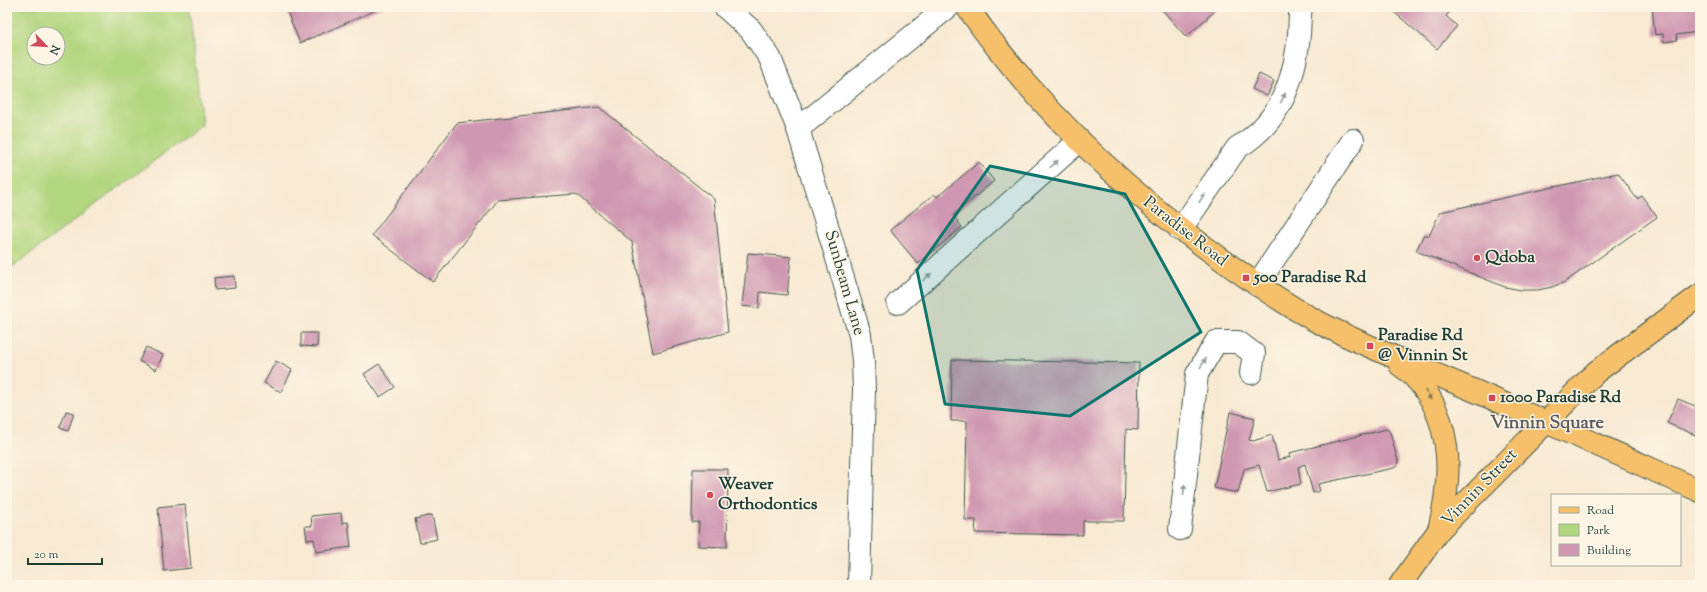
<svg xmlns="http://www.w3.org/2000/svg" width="1707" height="592" viewBox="0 0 1707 592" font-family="'Sorts Mill Goudy',serif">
	<rect width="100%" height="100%" fill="#fcf5e5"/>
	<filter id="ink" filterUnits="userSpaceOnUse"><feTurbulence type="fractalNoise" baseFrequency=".025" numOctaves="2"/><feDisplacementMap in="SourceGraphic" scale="8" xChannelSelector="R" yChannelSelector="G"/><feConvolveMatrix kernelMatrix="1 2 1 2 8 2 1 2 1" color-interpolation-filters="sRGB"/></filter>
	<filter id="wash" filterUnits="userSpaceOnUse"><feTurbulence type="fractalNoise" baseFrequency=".012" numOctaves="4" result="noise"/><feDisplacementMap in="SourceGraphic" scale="16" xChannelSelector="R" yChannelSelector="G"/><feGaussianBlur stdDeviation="0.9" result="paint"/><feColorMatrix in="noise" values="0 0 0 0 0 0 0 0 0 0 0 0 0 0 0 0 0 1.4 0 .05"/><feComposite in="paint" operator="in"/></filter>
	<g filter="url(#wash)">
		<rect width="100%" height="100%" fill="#f8e9d2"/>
		<path fill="#b2d67f" stroke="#688a5a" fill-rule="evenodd" d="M 7,7 L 189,7 L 202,125 L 7,271 ZM 34,34 L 58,34 L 58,58 L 34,58 Z"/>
		<g id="blocks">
			<g fill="#cf97b1">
				<path d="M 285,7 L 383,7 L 300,43 Z"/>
				<path d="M 1160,7 L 1219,7 L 1186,37 Z"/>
				<path d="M 1398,7 L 1454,7 L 1446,16 L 1457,26 L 1437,49 L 1394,12 Z"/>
				<path d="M 1652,7 L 1700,7 L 1700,41 L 1698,32 L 1676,35 L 1677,40 L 1664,42 L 1663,34 L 1655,35 Z"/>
				<path d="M 1259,74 L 1274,81 L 1267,96 L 1252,89 Z"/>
				<path d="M 599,107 L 714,199 L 728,332 L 653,353 L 632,242 L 576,194 L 498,200 L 433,282 L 372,235 L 457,123 Z"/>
				<path d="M 979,162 L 994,181 L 953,215 L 962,227 L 918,264 L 890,230 L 934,194 L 937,197 Z"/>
				<path d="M 1618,173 L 1637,199 L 1642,196 L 1657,217 L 1565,282 L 1552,287 L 1538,290 L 1521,290 L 1505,287 L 1416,251 L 1424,234 L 1429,236 L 1440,212 Z"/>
				<path d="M 748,253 L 791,257 L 787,295 L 760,292 L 759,308 L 742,306 Z"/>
				<path d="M 234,276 L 235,288 L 215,290 L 214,278 Z"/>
				<path d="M 301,333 L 318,333 L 317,347 L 301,346 Z"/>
				<path d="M 146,347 L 163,355 L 156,370 L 139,361 Z"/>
				<path d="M 952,360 L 1139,363 L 1138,430 L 1126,429 L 1124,521 L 1083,521 L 1083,535 L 975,533 L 976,520 L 965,520 L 967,421 L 951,421 Z"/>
				<path d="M 276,361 L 292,370 L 281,392 L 264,383 Z"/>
				<path d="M 379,364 L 395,387 L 380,397 L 364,374 Z"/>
				<path d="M 1678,399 L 1700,408 L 1700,437 L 1667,423 Z"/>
				<path d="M 66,411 L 74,413 L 68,431 L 60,428 Z"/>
				<path d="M 1230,412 L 1255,418 L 1249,440 L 1253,441 L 1272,435 L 1278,460 L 1290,457 L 1289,453 L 1387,429 L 1390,432 L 1398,461 L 1397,466 L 1394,468 L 1318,484 L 1320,491 L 1313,493 L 1305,464 L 1298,467 L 1301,484 L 1267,492 L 1259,465 L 1244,469 L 1238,493 L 1214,488 Z"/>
				<path d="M 693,469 L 728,469 L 727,547 L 698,546 L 699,522 L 692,522 Z"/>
				<path d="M 185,504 L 191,568 L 164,571 L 158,507 Z"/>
				<path d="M 341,513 L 342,523 L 348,522 L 351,547 L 316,552 L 314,539 L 307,540 L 305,526 L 312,526 L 311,516 Z"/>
				<path d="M 432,515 L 437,539 L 420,543 L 415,519 Z"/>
			</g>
		</g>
	</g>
	<g filter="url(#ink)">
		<use href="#blocks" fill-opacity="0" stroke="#40574c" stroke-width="1"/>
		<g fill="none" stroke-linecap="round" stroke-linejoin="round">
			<defs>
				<g id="minor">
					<path d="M 725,7 L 751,30 L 770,58 L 798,129 L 860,335 L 863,361 L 864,390 L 859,585"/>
					<path d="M 798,129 L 948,7"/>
					<path d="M 1180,230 L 1237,148 C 1277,124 1292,88 1298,44 C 1300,31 1299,19 1301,7"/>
					<path d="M 1257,285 L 1353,140"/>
					<path d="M 898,303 L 1079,141"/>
					<path d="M 1180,529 L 1197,374 L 1216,342 L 1238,342 L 1254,354 L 1251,373"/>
				</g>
				<path id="major" d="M 1400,585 L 1439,530 L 1596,372 L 1700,295"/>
				<g id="highway">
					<path d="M 967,7 C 1035,105 1121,187 1217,256 C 1251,281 1285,305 1322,324 C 1377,352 1435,373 1491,398 C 1561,428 1631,460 1700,491"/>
					<path d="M 1400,365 C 1440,393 1452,445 1446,491 C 1445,504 1442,517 1439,530"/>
				</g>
			</defs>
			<use href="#minor" stroke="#40574c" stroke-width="24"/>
			<use href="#major" stroke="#40574c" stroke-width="24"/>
			<use href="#highway" stroke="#40574c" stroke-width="24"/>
			<path stroke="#40574c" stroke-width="2.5" stroke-dasharray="3 3" stroke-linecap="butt" d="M 7,166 L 10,161"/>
			<use href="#minor" stroke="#fff" stroke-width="22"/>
			<use href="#major" stroke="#f6c06b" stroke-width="22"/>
			<use href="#highway" stroke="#f6c06b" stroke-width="22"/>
		</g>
		<defs><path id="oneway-solid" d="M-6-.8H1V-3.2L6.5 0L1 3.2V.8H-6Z"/></defs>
		<g fill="#8f9e9a">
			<use href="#oneway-solid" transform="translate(1283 98) rotate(-64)"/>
			<use href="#oneway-solid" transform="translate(1054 164) rotate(-42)"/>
			<use href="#oneway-solid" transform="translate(1202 198) rotate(-56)"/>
			<use href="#oneway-solid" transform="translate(927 277) rotate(-42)"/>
			<use href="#oneway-solid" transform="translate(1203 363) rotate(-59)"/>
			<use href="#oneway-solid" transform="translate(1184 490) rotate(-84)"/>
		</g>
		<use fill="#80784d" href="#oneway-solid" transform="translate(1428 395) rotate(58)"/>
	</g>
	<path fill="#0f766e" fill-opacity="0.2" stroke="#0f766e" stroke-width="3" stroke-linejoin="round" d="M 990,166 L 1125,194 L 1201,332 L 1070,416 L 945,404 L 917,270 Z"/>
	<g fill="#d1495b" stroke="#fcf5e5" stroke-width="1.5">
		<circle cx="1477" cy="258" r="4"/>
		<rect x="1242" y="274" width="8" height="8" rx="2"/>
		<rect x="1366" y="342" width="8" height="8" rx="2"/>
		<rect x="1488" y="394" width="8" height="8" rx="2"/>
		<circle cx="710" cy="495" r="4"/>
	</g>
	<g text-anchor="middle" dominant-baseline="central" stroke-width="3" stroke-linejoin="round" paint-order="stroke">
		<g font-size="17" fill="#1f3d34" stroke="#fcf5e5">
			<text transform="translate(1185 232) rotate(38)">Paradise Road</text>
			<text transform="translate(844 283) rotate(74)">Sunbeam Lane</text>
			<text transform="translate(1480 488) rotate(-46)">Vinnin Street</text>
		</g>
		<g font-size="17" font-weight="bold" fill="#1f3d34" stroke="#fcf5e5" text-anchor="start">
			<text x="1485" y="258">Qdoba</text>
			<text x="1254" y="278">500 Paradise Rd</text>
			<text x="1378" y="336">Paradise Rd<tspan x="1378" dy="20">@ Vinnin St</tspan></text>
			<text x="1500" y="398">1000 Paradise Rd</text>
			<text x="718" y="485">Weaver<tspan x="718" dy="20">Orthodontics</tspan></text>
		</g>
		<g font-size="18" font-weight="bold" fill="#5d5c60" stroke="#fcf5e5">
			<text x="1547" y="424">Vinnin Square</text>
		</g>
	</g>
	<rect width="1707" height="592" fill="none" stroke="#fcf5e5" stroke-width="24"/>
	<rect x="1551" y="494" width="130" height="72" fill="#fcf5e5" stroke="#a4ab9e"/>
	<rect x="1559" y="507" width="20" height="6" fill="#f6c06b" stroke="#a4ab9e"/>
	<text x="1587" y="514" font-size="12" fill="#1f3d34">Road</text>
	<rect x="1559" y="524" width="20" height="12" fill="#b2d67f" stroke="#a4ab9e"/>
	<text x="1587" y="534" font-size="12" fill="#1f3d34">Park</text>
	<rect x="1559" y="544" width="20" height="12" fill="#cf97b1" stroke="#a4ab9e"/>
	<text x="1587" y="554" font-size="12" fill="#1f3d34">Building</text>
	<g transform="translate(46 46) rotate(115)"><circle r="19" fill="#fcf5e5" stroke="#a4ab9e"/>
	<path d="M0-3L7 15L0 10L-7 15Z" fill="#d1495b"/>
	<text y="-6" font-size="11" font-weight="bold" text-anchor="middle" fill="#1f3d34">N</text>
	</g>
	<path d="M28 558v6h74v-6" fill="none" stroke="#1f3d34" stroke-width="2"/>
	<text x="34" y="558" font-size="12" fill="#1f3d34" stroke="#fcf5e5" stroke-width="3" paint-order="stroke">20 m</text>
</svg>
